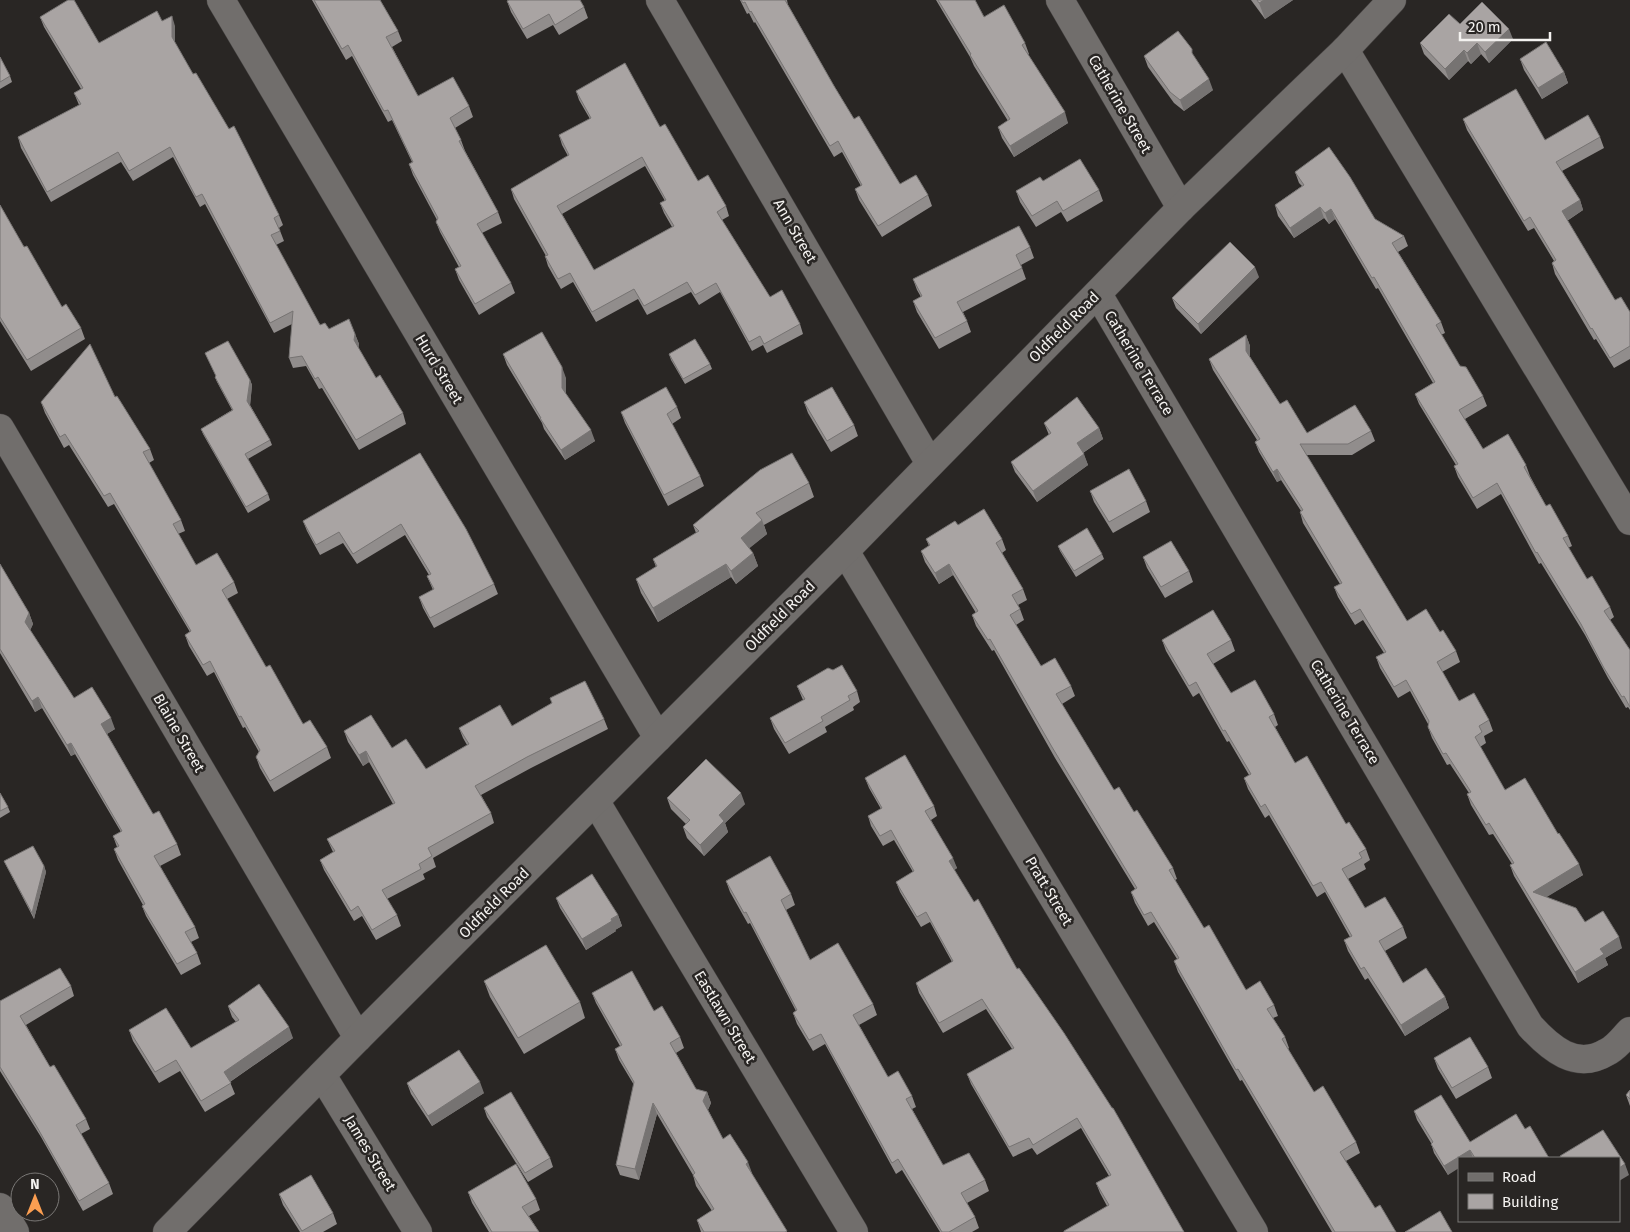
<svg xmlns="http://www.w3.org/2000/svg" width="1630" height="1232" viewBox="0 0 1630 1232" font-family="'Fira Sans',sans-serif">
	<rect width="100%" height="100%" fill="#292624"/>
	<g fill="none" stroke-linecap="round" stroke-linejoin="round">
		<defs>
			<g id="minor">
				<path d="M 221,0 L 658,738"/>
				<path d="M 660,0 L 929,462"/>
				<path d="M 1060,0 L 1181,208"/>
				<path d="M 1345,50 L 1630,521"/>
				<path d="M 1098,294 L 1530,1026 C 1550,1048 1576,1071 1607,1052 C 1616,1048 1623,1038 1630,1031"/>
				<path d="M 0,428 L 358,1038"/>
				<path d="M 845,551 L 1254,1232"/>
				<path d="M 596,802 L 854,1232"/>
				<path d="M 322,1075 L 418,1232"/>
				<path d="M 0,1207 L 15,1232"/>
				<path d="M 167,1232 L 358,1038 L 845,551 L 1181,208 L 1345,50 L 1392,0"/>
			</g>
		</defs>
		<use href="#minor" stroke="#444140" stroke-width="29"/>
		<use href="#minor" stroke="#716e6c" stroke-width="28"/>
	</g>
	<g fill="#918d8c" fill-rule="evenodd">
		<path d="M 312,0 L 380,0 L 398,31 L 402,41 L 392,47 L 418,96 L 469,106 L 473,117 L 455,128 L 461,140 L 465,151 L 498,212 L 502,223 L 482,233 L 511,283 L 515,293 L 479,315 L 459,280 L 455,269 L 459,267 L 440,232 L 436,222 L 437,220 L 413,175 L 409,164 L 412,162 L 392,120 L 388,122 L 352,56 L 346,60 Z"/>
		<path d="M 740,0 L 787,0 L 788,5 L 834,86 L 854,119 L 900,184 L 928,195 L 932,206 L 882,237 L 859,200 L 855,189 L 861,186 L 842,152 L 834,157 L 755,22 L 754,23 L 749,13 L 747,14 Z"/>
		<path d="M 936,0 L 975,0 L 984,17 L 1025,43 L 1029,54 L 1028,54 L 1068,123 L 1014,157 L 1002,138 L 998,127 L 1008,121 L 974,66 L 970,57 Z"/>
		<path d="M 1251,0 L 1293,0 L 1265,19 Z"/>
		<path d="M 507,1 L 584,7 L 588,18 L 559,35 L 553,25 L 527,39 L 511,12 Z"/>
		<path d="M 40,17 L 99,43 L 162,21 L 175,26 L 175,43 L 193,74 L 279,215 L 283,225 L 279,228 L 284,241 L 276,245 L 320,325 L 329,329 L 355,334 L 359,344 L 358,348 L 376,378 L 403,413 L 406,424 L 359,450 L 322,388 L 319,389 L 306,366 L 293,368 L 289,358 L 292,324 L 274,333 L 205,204 L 200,207 L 173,157 L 133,181 L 121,162 L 51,202 L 21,148 L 18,137 L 79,105 L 74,93 L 81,89 L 44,27 Z"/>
		<path d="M 1460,24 L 1513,39 L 1489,63 L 1481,54 L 1471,64 L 1468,61 L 1449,80 L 1424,54 L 1420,43 Z"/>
		<path d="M 1144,56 L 1213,90 L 1184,111 L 1174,103 L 1148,67 Z"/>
		<path d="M 0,57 L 10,76 L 12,82 L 0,89 Z"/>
		<path d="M 1520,59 L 1564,72 L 1568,83 L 1542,99 L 1524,70 Z"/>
		<path d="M 576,91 L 660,127 L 698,181 L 726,206 L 729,216 L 722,220 L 770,297 L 800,324 L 803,334 L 767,353 L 763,345 L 752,351 L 720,292 L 699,305 L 691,292 L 647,315 L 638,299 L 596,322 L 573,282 L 561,289 L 548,266 L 545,256 L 546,256 L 514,199 L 511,189 L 568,156 L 562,145 L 559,135 L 590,119 L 579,100 ZM 645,166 L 665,201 L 660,203 L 664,213 L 672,227 L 594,270 L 562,214 Z"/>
		<path d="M 1463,119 L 1545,140 L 1600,137 L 1604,148 L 1562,171 L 1580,200 L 1583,210 L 1567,221 L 1615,300 L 1630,312 L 1630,359 L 1614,368 L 1596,339 L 1594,340 L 1555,274 L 1552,263 L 1554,261 L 1534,228 L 1528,231 L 1467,130 Z"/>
		<path d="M 1295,172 L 1404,236 L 1408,246 L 1398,252 L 1441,322 L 1445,333 L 1441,335 L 1460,366 L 1483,396 L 1487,406 L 1465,419 L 1483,449 L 1526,465 L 1530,476 L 1546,506 L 1568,536 L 1572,546 L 1568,548 L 1587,579 L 1610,607 L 1614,617 L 1610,620 L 1630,650 L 1630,710 L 1628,707 L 1626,708 L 1608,678 L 1585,635 L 1541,563 L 1539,564 L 1501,494 L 1477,509 L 1458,477 L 1454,466 L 1456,465 L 1419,404 L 1415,394 L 1433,383 L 1378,288 L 1376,289 L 1335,219 L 1329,224 L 1324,218 L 1294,238 L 1278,216 L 1275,205 L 1302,186 L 1299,183 Z"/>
		<path d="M 1043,181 L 1099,190 L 1103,201 L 1067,222 L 1061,212 L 1036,227 L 1020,202 L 1016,191 Z"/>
		<path d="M 0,205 L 24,247 L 62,307 L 81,328 L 85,339 L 31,371 L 0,321 Z"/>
		<path d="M 1030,247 L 1034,258 L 1021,265 L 1026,279 L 963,312 L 967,321 L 971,332 L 939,349 L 917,312 L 913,301 L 921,297 L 917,290 L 913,279 Z"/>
		<path d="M 1259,277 L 1201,334 L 1176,308 L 1172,298 Z"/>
		<path d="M 1246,335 L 1250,346 L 1250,357 L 1280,404 L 1307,433 L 1371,431 L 1375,441 L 1352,455 L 1306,455 L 1407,621 L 1440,632 L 1456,651 L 1460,662 L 1442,672 L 1459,701 L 1489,720 L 1493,731 L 1484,736 L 1486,743 L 1480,747 L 1505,790 L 1558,834 L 1583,875 L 1546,897 L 1585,922 L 1622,948 L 1605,958 L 1608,965 L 1578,983 L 1514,876 L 1510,865 L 1512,864 L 1493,834 L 1489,835 L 1471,805 L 1467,794 L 1469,793 L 1450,764 L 1447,765 L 1432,738 L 1428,727 L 1428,724 L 1410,691 L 1398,698 L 1380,668 L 1376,657 L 1384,653 L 1363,620 L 1355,625 L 1338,597 L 1334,587 L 1340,584 L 1303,523 L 1300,512 L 1301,511 L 1281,480 L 1277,482 L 1259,452 L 1255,442 L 1257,440 L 1213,370 L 1209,359 Z"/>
		<path d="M 205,353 L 250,380 L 252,385 L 250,405 L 270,440 L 272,445 L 248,459 L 268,494 L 270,500 L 248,513 L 203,434 L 201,429 L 232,410 L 217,382 L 215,377 L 216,376 Z"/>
		<path d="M 503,354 L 566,378 L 566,394 L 595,441 L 565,460 L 544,429 L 542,423 L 507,365 Z"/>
		<path d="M 669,354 L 710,364 L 712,369 L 685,384 L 671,360 Z"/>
		<path d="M 115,397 L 150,449 L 154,460 L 149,463 L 181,520 L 185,531 L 178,534 L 196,565 L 234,582 L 238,593 L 227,599 L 266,667 L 303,724 L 327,747 L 331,758 L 274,792 L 260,768 L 256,757 L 259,752 L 245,727 L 243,728 L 214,672 L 207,676 L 189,646 L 185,635 L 190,632 L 114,504 L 108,507 L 69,445 L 64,448 L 45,413 L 41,402 Z"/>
		<path d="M 804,402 L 854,425 L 858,436 L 831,452 L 808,413 Z"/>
		<path d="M 677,407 L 681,418 L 672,424 L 700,476 L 704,486 L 668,506 L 625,423 L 621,412 Z"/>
		<path d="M 1044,423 L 1099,428 L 1103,439 L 1083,453 L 1088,465 L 1037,502 L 1015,472 L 1011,462 L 1049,435 Z"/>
		<path d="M 420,453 L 494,584 L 498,594 L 434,628 L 423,608 L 419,597 L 433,590 L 427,576 L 429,575 L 405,535 L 357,564 L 343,543 L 320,555 L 307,531 L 303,521 Z"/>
		<path d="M 809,483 L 814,497 L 764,525 L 767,534 L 749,548 L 753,553 L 758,566 L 736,584 L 731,577 L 658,622 L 641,593 L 636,579 L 656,567 L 653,559 L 696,533 L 693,525 Z"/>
		<path d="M 1090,491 L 1146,501 L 1150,512 L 1113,533 L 1094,502 Z"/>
		<path d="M 958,525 L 1002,539 L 1006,550 L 1002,553 L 1023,589 L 1027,600 L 1018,605 L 1020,609 L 1024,620 L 1016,625 L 1041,666 L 1071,686 L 1075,696 L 1062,704 L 1114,790 L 1134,812 L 1173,868 L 1177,879 L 1175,880 L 1204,928 L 1246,990 L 1274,1005 L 1278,1016 L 1273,1018 L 1285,1037 L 1289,1048 L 1288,1049 L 1314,1092 L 1356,1142 L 1360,1153 L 1346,1161 L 1375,1208 L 1396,1232 L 1332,1232 L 1242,1080 L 1240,1081 L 1178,972 L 1174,961 L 1177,959 L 1154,922 L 1148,926 L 1135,903 L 1131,892 L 1135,889 L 1055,758 L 994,650 L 992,651 L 976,626 L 972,615 L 976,613 L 953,575 L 939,584 L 925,562 L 921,551 L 929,546 L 926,539 Z"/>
		<path d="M 1058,546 L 1102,554 L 1104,559 L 1076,577 L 1060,551 Z"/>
		<path d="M 1143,557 L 1189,571 L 1193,582 L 1165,598 L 1147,568 Z"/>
		<path d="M 0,564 L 29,613 L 33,624 L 30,630 L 74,698 L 115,729 L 107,734 L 153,814 L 177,844 L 181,855 L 160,866 L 195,927 L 199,938 L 191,942 L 197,953 L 201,964 L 181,975 L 146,916 L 142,906 L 143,905 L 118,860 L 114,849 L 117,847 L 113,836 L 121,832 L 75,754 L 71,756 L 42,708 L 35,712 L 0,653 Z"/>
		<path d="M 1162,640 L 1231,640 L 1235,651 L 1213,664 L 1231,693 L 1274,714 L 1278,725 L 1275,727 L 1295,763 L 1346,824 L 1366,849 L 1370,860 L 1364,864 L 1366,869 L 1348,879 L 1365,908 L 1403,927 L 1407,938 L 1385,951 L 1403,983 L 1445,997 L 1449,1008 L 1405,1036 L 1368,978 L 1365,980 L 1348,951 L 1344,940 L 1350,937 L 1325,892 L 1317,897 L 1269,815 L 1265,818 L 1248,789 L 1244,778 L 1249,775 L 1229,741 L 1227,742 L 1199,693 L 1193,697 L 1166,651 Z"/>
		<path d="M 797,686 L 857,691 L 860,702 L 853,707 L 854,710 L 825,727 L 827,732 L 789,754 L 774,729 L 770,718 L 803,700 Z"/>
		<path d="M 550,698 L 604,719 L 608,729 L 531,768 L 481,795 L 491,813 L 494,823 L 433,858 L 436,867 L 423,874 L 425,879 L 387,899 L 397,915 L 401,926 L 376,940 L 362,916 L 354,921 L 324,870 L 320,860 L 333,852 L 327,839 L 393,804 L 369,762 L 363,766 L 348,742 L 344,731 L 392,748 L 426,769 L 467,745 L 463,738 L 459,728 L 512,726 L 552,703 Z"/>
		<path d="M 865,778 L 934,806 L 937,816 L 931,820 L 957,868 L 954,870 L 974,902 L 1184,1232 L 1107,1206 L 1100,1193 L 1096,1183 L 1109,1176 L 1081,1128 L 1037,1155 L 1032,1148 L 1013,1157 L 971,1084 L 967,1074 L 1012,1049 L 986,1009 L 943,1033 L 919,993 L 916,983 L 952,962 L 930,922 L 921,927 L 900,892 L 896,882 L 913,872 L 894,840 L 883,846 L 871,826 L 868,816 L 881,809 L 869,788 Z"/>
		<path d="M 0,793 L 8,807 L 10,812 L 0,818 Z"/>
		<path d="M 667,798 L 745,804 L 725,823 L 728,832 L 704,856 L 687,838 L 683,827 L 686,824 L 671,809 Z"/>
		<path d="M 4,861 L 44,866 L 46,872 L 34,919 L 7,867 Z"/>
		<path d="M 726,881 L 791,894 L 795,905 L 786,910 L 810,960 L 873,1004 L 877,1015 L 859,1025 L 888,1077 L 912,1096 L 916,1107 L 912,1109 L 943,1165 L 985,1180 L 989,1191 L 967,1203 L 975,1217 L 979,1228 L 972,1232 L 940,1232 L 902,1170 L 896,1174 L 825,1044 L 813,1051 L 797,1024 L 793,1013 L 796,1011 L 750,923 L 748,924 L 730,892 Z"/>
		<path d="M 556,898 L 618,915 L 622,926 L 615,930 L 616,931 L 586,950 L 560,908 Z"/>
		<path d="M 484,981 L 580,1002 L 585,1018 L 524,1054 L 490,997 Z"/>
		<path d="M 71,986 L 74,996 L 26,1025 L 50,1067 L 86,1119 L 90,1129 L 81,1134 L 109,1183 L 113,1194 L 83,1211 L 41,1137 L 0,1071 L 0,1001 Z"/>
		<path d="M 592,993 L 654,1011 L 680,1037 L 684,1048 L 676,1053 L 696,1089 L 707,1092 L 711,1103 L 708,1110 L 723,1139 L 752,1173 L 751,1173 L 787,1232 L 701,1232 L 697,1220 L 712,1211 L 696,1186 L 693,1175 L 657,1114 L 639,1180 L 620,1175 L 616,1165 L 634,1085 L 619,1060 L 615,1049 L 620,1046 L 596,1003 Z"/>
		<path d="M 228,1006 L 293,1038 L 230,1082 L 235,1094 L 205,1112 L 180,1071 L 159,1083 L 133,1041 L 129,1030 L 191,1048 L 236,1022 L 232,1017 Z"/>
		<path d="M 1434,1058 L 1488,1067 L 1492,1078 L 1456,1099 L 1438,1069 Z"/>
		<path d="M 407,1083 L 484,1093 L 432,1126 L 411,1094 Z"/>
		<path d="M 1630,1090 L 1630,1106 L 1626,1095 Z"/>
		<path d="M 484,1108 L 550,1158 L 553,1167 L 528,1182 L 487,1117 Z"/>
		<path d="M 1414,1111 L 1470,1142 L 1525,1129 L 1549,1158 L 1459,1158 L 1448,1175 L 1434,1153 L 1431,1143 L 1417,1120 Z"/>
		<path d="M 468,1192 L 536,1199 L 540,1210 L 529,1216 L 539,1232 L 489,1232 L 472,1203 Z"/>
		<path d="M 279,1194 L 333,1213 L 337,1224 L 323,1232 L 300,1232 L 283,1205 Z"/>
	</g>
	<g fill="#767372">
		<path d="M 1264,0 L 1293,0 L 1265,19 L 1259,3 Z"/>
		<path d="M 172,16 L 175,26 L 175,47 L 172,37 Z"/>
		<path d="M 1509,29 L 1513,39 L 1489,63 L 1485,52 Z"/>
		<path d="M 1477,43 L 1481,54 L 1471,64 L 1467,53 Z"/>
		<path d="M 1464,50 L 1468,61 L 1449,80 L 1445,69 Z"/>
		<path d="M 1564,72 L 1568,83 L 1542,99 L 1538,88 Z"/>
		<path d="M 1209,79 L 1213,90 L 1184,111 L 1180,100 Z"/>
		<path d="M 1065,112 L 1068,123 L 1014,157 L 1010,146 Z"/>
		<path d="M 1580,200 L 1583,210 L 1565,222 L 1562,211 Z"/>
		<path d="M 1320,207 L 1324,218 L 1294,238 L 1290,228 Z"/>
		<path d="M 1331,209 L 1335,219 L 1329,224 L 1325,213 Z"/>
		<path d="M 1255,267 L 1259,277 L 1201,334 L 1198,324 Z"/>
		<path d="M 355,334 L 359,344 L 358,350 L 354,340 Z"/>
		<path d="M 1246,335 L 1250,346 L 1250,362 L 1246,351 Z"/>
		<path d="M 562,367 L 566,378 L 566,399 L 562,388 Z"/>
		<path d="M 250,380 L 252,385 L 250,406 L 247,401 Z"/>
		<path d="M 1099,428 L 1103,439 L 1081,454 L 1077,443 Z"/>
		<path d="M 591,430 L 595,441 L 565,460 L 561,450 Z"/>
		<path d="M 1084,454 L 1088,465 L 1037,502 L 1033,491 Z"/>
		<path d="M 1277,469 L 1281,480 L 1277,482 L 1273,472 Z"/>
		<path d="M 762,520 L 767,534 L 746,551 L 741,538 Z"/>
		<path d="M 753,553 L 758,566 L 736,584 L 731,571 Z"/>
		<path d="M 726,564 L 731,577 L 658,622 L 653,608 Z"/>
		<path d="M 949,564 L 953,575 L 939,584 L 935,573 Z"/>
		<path d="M 29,613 L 33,624 L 29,633 L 25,622 Z"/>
		<path d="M 38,697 L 42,708 L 35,712 L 32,701 Z"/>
		<path d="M 111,718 L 115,729 L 105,735 L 101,724 Z"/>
		<path d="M 71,743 L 75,754 L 71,756 L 67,745 Z"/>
		<path d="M 366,751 L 369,762 L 363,766 L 359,755 Z"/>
		<path d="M 741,793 L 745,804 L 725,823 L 728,832 L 704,856 L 700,845 L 719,815 Z"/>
		<path d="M 953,858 L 957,868 L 953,871 L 949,861 Z"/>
		<path d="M 1579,864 L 1583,875 L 1537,903 L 1533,892 Z"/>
		<path d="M 44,866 L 46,872 L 34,919 L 32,913 Z"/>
		<path d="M 618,915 L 622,926 L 615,930 L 616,931 L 586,950 L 582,939 Z"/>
		<path d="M 1619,937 L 1622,948 L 1605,958 L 1608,965 L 1578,983 L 1575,972 L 1600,949 Z"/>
		<path d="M 1445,997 L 1449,1008 L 1405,1036 L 1401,1025 Z"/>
		<path d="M 289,1027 L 293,1038 L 228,1083 L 224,1072 Z"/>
		<path d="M 480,1082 L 484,1093 L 432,1126 L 428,1116 Z"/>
		<path d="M 707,1092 L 711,1103 L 707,1111 L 703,1101 Z"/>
		<path d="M 653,1103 L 657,1114 L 639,1180 L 635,1169 Z"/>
		<path d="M 1470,1150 L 1473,1158 L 1459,1158 L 1459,1168 L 1448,1175 L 1444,1166 Z"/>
		<path d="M 748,1162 L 752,1173 L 750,1175 L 746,1164 Z"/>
		<path d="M 1625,1164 L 1629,1175 L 1619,1181 L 1619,1168 Z"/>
	</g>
	<g fill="#a9a4a3" stroke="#767372" fill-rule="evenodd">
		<path d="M 68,0 L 74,0 L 99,43 L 157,11 L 162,21 L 172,16 L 172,37 L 193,74 L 196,73 L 229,129 L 234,126 L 279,215 L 274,218 L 280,231 L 271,235 L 320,325 L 325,323 L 329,329 L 349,319 L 355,334 L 354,340 L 376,378 L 380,375 L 403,413 L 356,440 L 318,377 L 315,379 L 302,356 L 289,358 L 293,311 L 270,323 L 202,194 L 196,197 L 170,147 L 129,171 L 118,152 L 47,192 L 18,137 L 81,104 L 74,93 L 83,88 L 40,17 Z"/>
		<path d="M 314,0 L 380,0 L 398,31 L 386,37 L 418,96 L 453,77 L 469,106 L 450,118 L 461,140 L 459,141 L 498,212 L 477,224 L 511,283 L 475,304 L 455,269 L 461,266 L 436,222 L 438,218 L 409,164 L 413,162 L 388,110 L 384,111 L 348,45 L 342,49 Z"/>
		<path d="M 509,0 L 580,0 L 584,7 L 555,25 L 549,14 L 523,29 L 507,1 Z"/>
		<path d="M 741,0 L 785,0 L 834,86 L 854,119 L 859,116 L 900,184 L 916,175 L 928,195 L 878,226 L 855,189 L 862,185 L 838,141 L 830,146 L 751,11 L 750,12 L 745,2 L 743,3 Z"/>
		<path d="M 938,0 L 975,0 L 984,17 L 1004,5 L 1025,43 L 1022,45 L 1065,112 L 1010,146 L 998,127 L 1010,119 L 970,55 L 971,54 Z"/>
		<path d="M 1257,0 L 1264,0 L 1259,3 Z"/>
		<path d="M 1482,2 L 1509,29 L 1485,52 L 1477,43 L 1467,53 L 1464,50 L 1445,69 L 1420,43 L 1449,14 L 1460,24 Z"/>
		<path d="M 1178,31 L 1192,49 L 1192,53 L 1209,79 L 1180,100 L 1170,92 L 1144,56 Z"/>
		<path d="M 1546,42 L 1564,72 L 1538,88 L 1520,59 Z"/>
		<path d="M 0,57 L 10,76 L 0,82 Z"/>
		<path d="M 625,63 L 660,127 L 665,124 L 698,181 L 708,175 L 726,206 L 717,212 L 770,297 L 782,290 L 800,324 L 764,344 L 760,336 L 749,342 L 716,283 L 695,295 L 687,282 L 644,306 L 634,289 L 592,312 L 570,273 L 558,279 L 545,256 L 548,255 L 511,189 L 569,155 L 559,135 L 591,118 L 576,91 ZM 642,157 L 666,200 L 660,203 L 674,226 L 594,270 L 557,206 Z"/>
		<path d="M 1516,89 L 1545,140 L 1588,115 L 1600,137 L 1556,162 L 1580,200 L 1562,211 L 1615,300 L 1621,297 L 1630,312 L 1630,346 L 1610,358 L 1592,328 L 1591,329 L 1552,263 L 1556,260 L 1530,217 L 1524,221 L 1463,119 Z"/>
		<path d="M 1329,147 L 1350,177 L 1375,219 L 1404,236 L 1392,243 L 1441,322 L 1436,325 L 1460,366 L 1466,367 L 1483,396 L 1459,410 L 1483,449 L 1508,434 L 1526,465 L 1524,467 L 1546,506 L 1550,504 L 1568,536 L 1563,538 L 1587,579 L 1592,576 L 1610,607 L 1604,611 L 1630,650 L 1630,707 L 1624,696 L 1622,697 L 1604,668 L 1581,624 L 1537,552 L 1536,553 L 1497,483 L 1473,498 L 1454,466 L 1458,464 L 1415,394 L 1435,382 L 1374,277 L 1372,278 L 1331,209 L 1325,213 L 1320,207 L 1290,228 L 1275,205 L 1304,185 L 1295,172 Z"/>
		<path d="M 1080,159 L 1099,190 L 1063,211 L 1057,201 L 1032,216 L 1016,191 L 1040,177 L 1043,181 Z"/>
		<path d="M 0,205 L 24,247 L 27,246 L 62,307 L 66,304 L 81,328 L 27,360 L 0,317 Z"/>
		<path d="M 1019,226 L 1030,247 L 1016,255 L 1022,268 L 957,302 L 967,321 L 935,338 L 913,301 L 922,296 L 913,279 Z"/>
		<path d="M 1230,242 L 1255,267 L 1198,324 L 1172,298 Z"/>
		<path d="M 542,332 L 562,367 L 562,388 L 591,430 L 561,450 L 540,418 L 541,418 L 503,354 Z"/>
		<path d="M 1246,335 L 1246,351 L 1280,404 L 1287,400 L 1307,433 L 1355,405 L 1371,431 L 1348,444 L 1300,444 L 1407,621 L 1426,609 L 1440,632 L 1443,630 L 1456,651 L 1437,662 L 1459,701 L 1474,693 L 1489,720 L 1479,726 L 1482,732 L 1475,737 L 1505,790 L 1525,778 L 1558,834 L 1559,833 L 1579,864 L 1533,892 L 1576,908 L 1585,922 L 1603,911 L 1619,937 L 1600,949 L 1604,954 L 1575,972 L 1510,865 L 1514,863 L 1489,823 L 1486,825 L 1467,794 L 1471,792 L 1446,753 L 1443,754 L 1428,727 L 1429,721 L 1406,680 L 1394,687 L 1376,657 L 1386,652 L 1360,609 L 1351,614 L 1334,587 L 1342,583 L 1300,512 L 1303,510 L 1277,469 L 1273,472 L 1255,442 L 1260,439 L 1209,359 Z"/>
		<path d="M 695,339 L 710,364 L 683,379 L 669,354 Z"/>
		<path d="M 228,341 L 250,380 L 247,401 L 270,440 L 245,454 L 268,494 L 246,507 L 201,429 L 233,410 L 215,377 L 216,376 L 205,353 Z"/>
		<path d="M 90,344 L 115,397 L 117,396 L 150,449 L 143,452 L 181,520 L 173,524 L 196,565 L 217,553 L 234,582 L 222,590 L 266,667 L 270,665 L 303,724 L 310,720 L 327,747 L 270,781 L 256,757 L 260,750 L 241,716 L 239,717 L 210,661 L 203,665 L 185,635 L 191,631 L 110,493 L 104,496 L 65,434 L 60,437 L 41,402 Z"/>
		<path d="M 666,387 L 677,407 L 667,414 L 700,476 L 664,495 L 621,412 Z"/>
		<path d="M 832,387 L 854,425 L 827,441 L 804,402 Z"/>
		<path d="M 1077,397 L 1099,428 L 1077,443 L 1084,454 L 1033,491 L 1011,462 L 1051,433 L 1044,423 Z"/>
		<path d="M 420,453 L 466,529 L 494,584 L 430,618 L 419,597 L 434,589 L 427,576 L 431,574 L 401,524 L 353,554 L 339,532 L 316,545 L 303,521 Z"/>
		<path d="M 792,453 L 809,483 L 756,513 L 762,520 L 741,538 L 753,553 L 731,571 L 726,564 L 653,608 L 636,579 L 657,566 L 653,559 L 699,531 L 693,525 L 760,470 Z"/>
		<path d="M 1129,469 L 1146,501 L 1109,522 L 1090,491 Z"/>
		<path d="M 984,509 L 1002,539 L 996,543 L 1023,589 L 1012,595 L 1020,609 L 1010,615 L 1041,666 L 1055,658 L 1071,686 L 1056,694 L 1114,790 L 1119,787 L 1134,812 L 1137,810 L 1173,868 L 1169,870 L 1204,928 L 1209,925 L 1246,990 L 1260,981 L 1274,1005 L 1267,1009 L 1285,1037 L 1282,1039 L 1314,1092 L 1323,1086 L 1356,1142 L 1340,1152 L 1375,1208 L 1380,1205 L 1396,1232 L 1335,1232 L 1238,1069 L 1236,1070 L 1174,961 L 1179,958 L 1151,912 L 1144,915 L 1131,892 L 1137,888 L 1052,747 L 990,639 L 988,640 L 972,615 L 978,611 L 949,564 L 935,573 L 921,551 L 930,545 L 926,539 L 955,521 L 958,525 Z"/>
		<path d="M 1087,528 L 1102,554 L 1074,571 L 1058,546 Z"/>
		<path d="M 1171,541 L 1189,571 L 1161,587 L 1143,557 Z"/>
		<path d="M 0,564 L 29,613 L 25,622 L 74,698 L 92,687 L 111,718 L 101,724 L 153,814 L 159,811 L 177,844 L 154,856 L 195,927 L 185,932 L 197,953 L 177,964 L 142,906 L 145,904 L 114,849 L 119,846 L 113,836 L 122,831 L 71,743 L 67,745 L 38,697 L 32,701 L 0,649 Z"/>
		<path d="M 1213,610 L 1231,640 L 1207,654 L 1231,693 L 1255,680 L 1274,714 L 1269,717 L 1295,763 L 1307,756 L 1346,824 L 1349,822 L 1366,849 L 1359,853 L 1362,858 L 1342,869 L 1365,908 L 1385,897 L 1403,927 L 1379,941 L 1403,983 L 1426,968 L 1445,997 L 1401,1025 L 1364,967 L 1361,969 L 1344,940 L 1352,936 L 1321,882 L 1313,886 L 1265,804 L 1261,807 L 1244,778 L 1251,774 L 1225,730 L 1223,731 L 1196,682 L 1189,686 L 1162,640 Z"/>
		<path d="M 842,665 L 857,691 L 848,696 L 850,700 L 821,717 L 823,721 L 785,743 L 770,718 L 805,699 L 797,686 L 828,668 L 833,670 Z"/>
		<path d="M 585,681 L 604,719 L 527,757 L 475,786 L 491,813 L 428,848 L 432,856 L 419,864 L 421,869 L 382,890 L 397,915 L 372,930 L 358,906 L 351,911 L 320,860 L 335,851 L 327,839 L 395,803 L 366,751 L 359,755 L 344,731 L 371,715 L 392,748 L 406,739 L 426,769 L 469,744 L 459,728 L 500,705 L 512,726 L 552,703 L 550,698 Z"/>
		<path d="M 905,755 L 934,806 L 925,811 L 953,858 L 949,861 L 974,902 L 978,899 L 1017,969 L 1019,968 L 1064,1033 L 1112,1108 L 1113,1108 L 1184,1232 L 1064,1232 L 1064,1231 L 1109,1205 L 1096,1183 L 1111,1175 L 1077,1118 L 1033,1145 L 1029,1138 L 1009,1147 L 967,1074 L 1014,1048 L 982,999 L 939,1023 L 916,983 L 953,961 L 926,912 L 917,917 L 896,882 L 914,871 L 891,830 L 880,836 L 868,816 L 882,808 L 865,778 Z"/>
		<path d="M 706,759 L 741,793 L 719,815 L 724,821 L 700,845 L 683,827 L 690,820 L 667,798 Z"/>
		<path d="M 0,793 L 8,807 L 0,811 Z"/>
		<path d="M 33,846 L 44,866 L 32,913 L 4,861 Z"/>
		<path d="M 770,856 L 791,894 L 781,900 L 810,960 L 838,943 L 873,1004 L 853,1015 L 888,1077 L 898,1071 L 912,1096 L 906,1099 L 943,1165 L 969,1153 L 985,1180 L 961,1193 L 975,1217 L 949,1232 L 942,1232 L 898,1159 L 892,1163 L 821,1034 L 809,1040 L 793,1013 L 797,1010 L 746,912 L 744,913 L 726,881 Z"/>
		<path d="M 592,874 L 618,915 L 611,919 L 612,921 L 582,939 L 556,898 Z"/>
		<path d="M 546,945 L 580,1002 L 518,1038 L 484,981 Z"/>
		<path d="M 60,968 L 71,986 L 20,1016 L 50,1067 L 54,1065 L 86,1119 L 76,1125 L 109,1183 L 79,1201 L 37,1127 L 0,1067 L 0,1001 Z"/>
		<path d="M 632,971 L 654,1011 L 662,1006 L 680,1037 L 670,1043 L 696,1089 L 707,1092 L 703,1101 L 723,1139 L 730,1134 L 748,1162 L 746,1164 L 787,1231 L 785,1232 L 704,1232 L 697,1220 L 714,1209 L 693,1175 L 695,1173 L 653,1103 L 635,1169 L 616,1165 L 634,1082 L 615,1049 L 622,1045 L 592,993 Z"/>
		<path d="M 259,984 L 289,1027 L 224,1072 L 231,1083 L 201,1101 L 176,1060 L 155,1072 L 129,1030 L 166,1008 L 191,1048 L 239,1020 L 228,1006 Z"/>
		<path d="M 1470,1037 L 1488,1067 L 1452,1088 L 1434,1058 Z"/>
		<path d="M 459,1050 L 480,1082 L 428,1116 L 407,1083 Z"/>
		<path d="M 1630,1090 L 1630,1099 L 1626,1095 Z"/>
		<path d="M 511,1092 L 550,1158 L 525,1173 L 484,1108 Z"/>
		<path d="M 1441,1095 L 1470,1142 L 1516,1114 L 1525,1129 L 1530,1126 L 1549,1158 L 1475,1158 L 1470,1150 L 1444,1166 L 1431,1144 L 1433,1142 L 1414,1111 Z"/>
		<path d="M 1603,1130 L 1625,1164 L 1619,1168 L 1619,1158 L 1561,1158 L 1560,1156 Z"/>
		<path d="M 516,1164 L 536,1199 L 522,1207 L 539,1232 L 492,1232 L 468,1192 Z"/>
		<path d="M 311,1175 L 333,1213 L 302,1231 L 279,1194 Z"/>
		<path d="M 1440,1211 L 1452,1232 L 1405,1232 Z"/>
	</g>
	<g text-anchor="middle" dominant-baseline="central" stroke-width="5" stroke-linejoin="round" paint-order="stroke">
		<g font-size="15" fill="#f4f2f0" stroke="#292624">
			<text transform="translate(1120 104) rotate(60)">Catherine Street</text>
			<text transform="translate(795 231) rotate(60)">Ann Street</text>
			<text transform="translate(1064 327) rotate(-45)">Oldfield Road</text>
			<text transform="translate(1139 363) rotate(59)">Catherine Terrace</text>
			<text transform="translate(439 369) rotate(59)">Hurd Street</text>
			<text transform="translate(780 616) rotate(-45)">Oldfield Road</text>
			<text transform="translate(1345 712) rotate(59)">Catherine Terrace</text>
			<text transform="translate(179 733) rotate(60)">Blaine Street</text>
			<text transform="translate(1049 891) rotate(59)">Pratt Street</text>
			<text transform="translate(494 903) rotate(-45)">Oldfield Road</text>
			<text transform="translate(725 1017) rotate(59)">Eastlawn Street</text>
			<text transform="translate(370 1153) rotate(59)">James Street</text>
		</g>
	</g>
	<rect x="1458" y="1157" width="162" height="65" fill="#292624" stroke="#7a7876"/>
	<rect x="1468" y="1173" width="25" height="8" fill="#716e6c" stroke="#7a7876"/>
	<text x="1502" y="1182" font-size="15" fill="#f4f2f0">Road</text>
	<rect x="1468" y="1194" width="25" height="15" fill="#a9a4a3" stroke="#7a7876"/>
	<text x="1502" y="1207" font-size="15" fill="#f4f2f0">Building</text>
	<g transform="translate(35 1197)"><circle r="24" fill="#292624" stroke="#7a7876"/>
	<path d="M0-4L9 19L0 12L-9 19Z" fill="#fb9e51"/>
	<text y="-8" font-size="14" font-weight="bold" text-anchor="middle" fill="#f4f2f0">N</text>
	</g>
	<path d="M1460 32v8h90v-8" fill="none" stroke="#f4f2f0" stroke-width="2.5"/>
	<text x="1468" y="32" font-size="15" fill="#f4f2f0" stroke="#292624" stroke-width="4" paint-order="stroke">20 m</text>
</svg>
